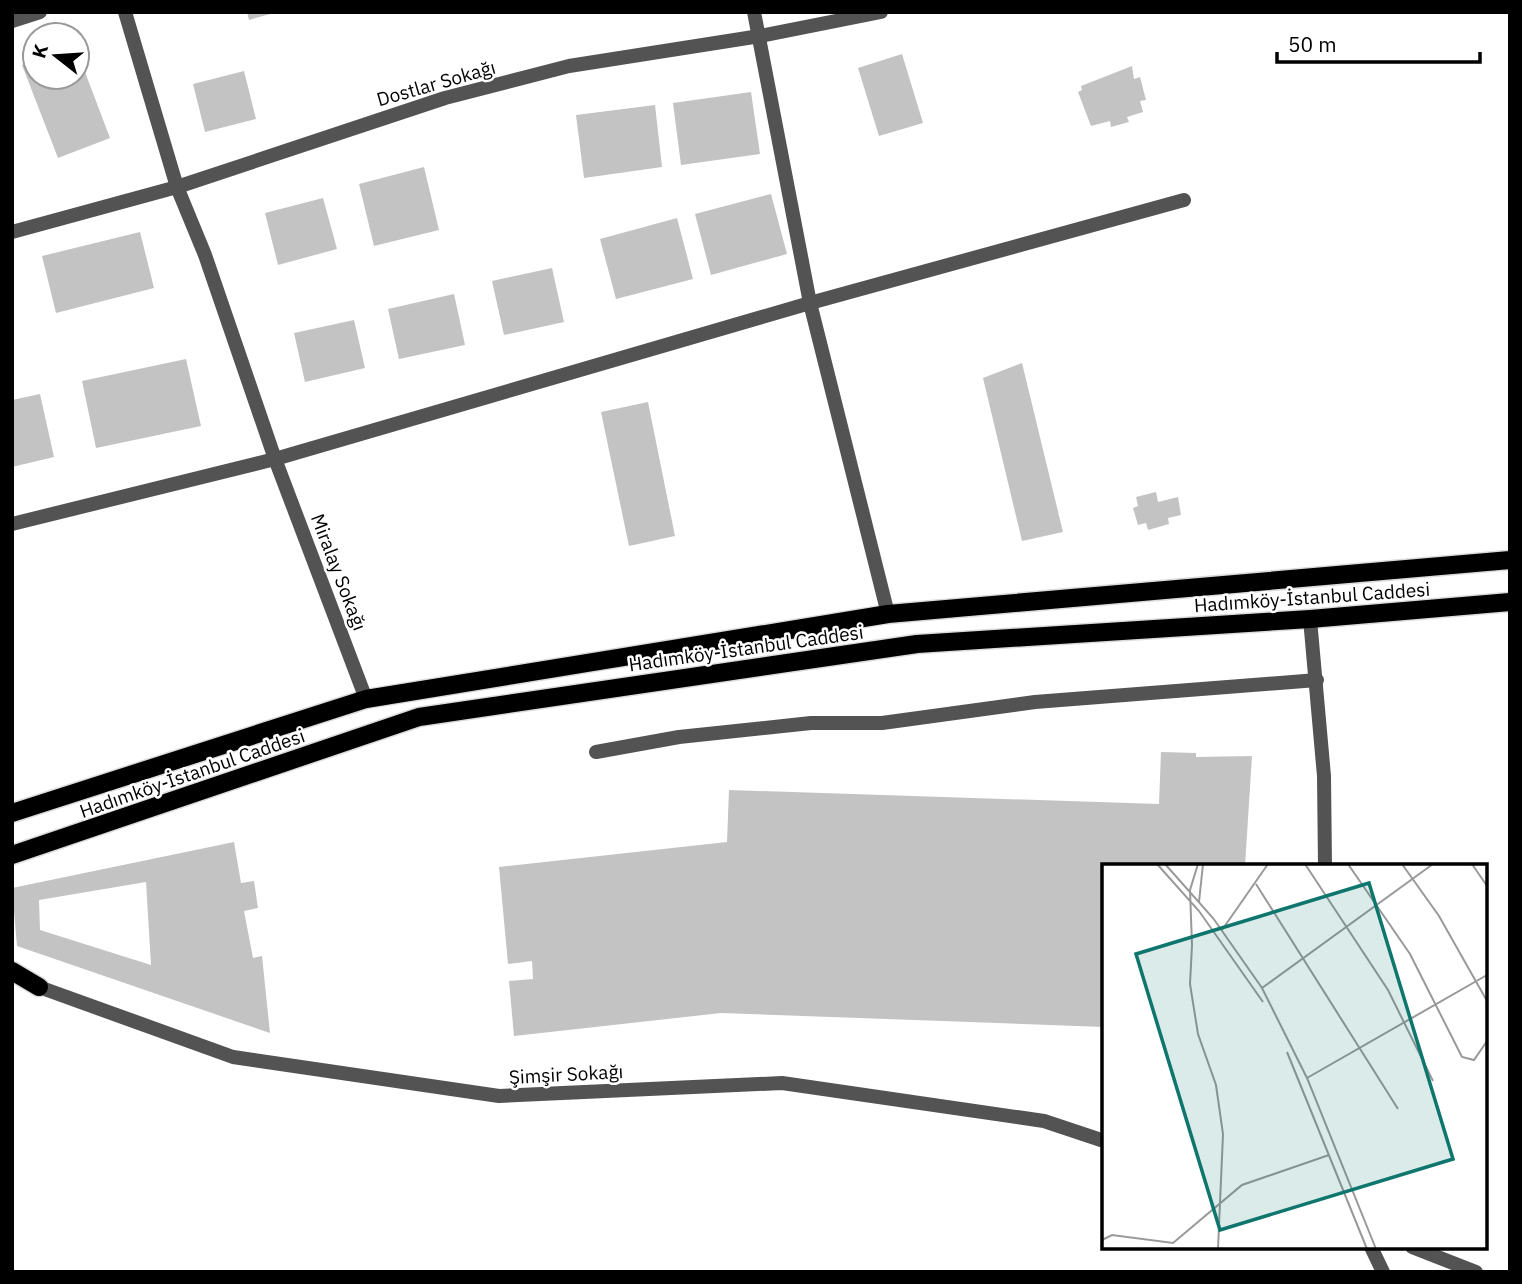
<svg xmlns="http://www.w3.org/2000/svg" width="1522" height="1284" viewBox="0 0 1522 1284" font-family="'IBM Plex Sans',sans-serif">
	<rect width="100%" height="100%" fill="#fff"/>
	<g fill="#c3c3c3" fill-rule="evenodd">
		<path d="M 247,12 L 274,12 L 274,13 L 249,20 Z"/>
		<path d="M 77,51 L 110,138 L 58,158 L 22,65 L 35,60 L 35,77 L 77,77 Z"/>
		<path d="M 902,54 L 923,123 L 879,136 L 858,68 Z"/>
		<path d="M 1132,66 L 1134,79 L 1140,77 L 1146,100 L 1140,101 L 1143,112 L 1127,117 L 1129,122 L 1111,127 L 1110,121 L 1091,126 L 1078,92 L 1082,90 L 1081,86 Z"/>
		<path d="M 244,71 L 256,119 L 205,132 L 193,84 Z"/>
		<path d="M 751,92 L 760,154 L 681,165 L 673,103 Z"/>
		<path d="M 655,105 L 662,167 L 584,178 L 576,115 Z"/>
		<path d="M 424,167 L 439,230 L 374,246 L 359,184 Z"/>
		<path d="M 771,194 L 787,254 L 711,275 L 695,214 Z"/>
		<path d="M 323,198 L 337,249 L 278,265 L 265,213 Z"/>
		<path d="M 677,218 L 693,279 L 616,299 L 600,239 Z"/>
		<path d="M 140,232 L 154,288 L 56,313 L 42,256 Z"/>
		<path d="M 552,268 L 564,322 L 504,335 L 492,281 Z"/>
		<path d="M 454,294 L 465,345 L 399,359 L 388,309 Z"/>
		<path d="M 354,320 L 365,368 L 305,382 L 294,333 Z"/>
		<path d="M 186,359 L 201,426 L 96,448 L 82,381 Z"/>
		<path d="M 1022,363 L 1063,532 L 1022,541 L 983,378 Z"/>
		<path d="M 40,394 L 54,457 L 12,467 L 12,400 Z"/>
		<path d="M 648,402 L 675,536 L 629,546 L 601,412 Z"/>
		<path d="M 1156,492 L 1158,502 L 1178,497 L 1181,515 L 1168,518 L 1169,524 L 1148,530 L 1146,523 L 1138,525 L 1133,508 L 1138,506 L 1136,497 Z"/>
		<path d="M 1161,752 L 1196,753 L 1196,757 L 1252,756 L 1245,866 L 1104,866 L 1104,1027 L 721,1013 L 514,1036 L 509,981 L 533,979 L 532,961 L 508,964 L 499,867 L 727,842 L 729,790 L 1159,804 Z"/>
		<path d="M 234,842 L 241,883 L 254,881 L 258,908 L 244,911 L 253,958 L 262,956 L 270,1033 L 17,946 L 12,888 ZM 146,882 L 151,965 L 40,930 L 39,900 Z"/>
	</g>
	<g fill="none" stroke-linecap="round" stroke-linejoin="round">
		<defs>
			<g id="primary">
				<path d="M 12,813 L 366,699 L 888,614 L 1510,560"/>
				<path d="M 12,855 L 419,717 L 917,644 L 1310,619 L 1510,602"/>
				<path d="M 12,971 L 39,987"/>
			</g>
		</defs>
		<use href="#primary" stroke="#dbdbdb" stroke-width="21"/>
		<path stroke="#535353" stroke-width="14" d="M 596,752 L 679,737 L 811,723 L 882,723 L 1035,702 L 1317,680"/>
		<g stroke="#535353" stroke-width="14">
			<path d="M 125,12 L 177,187 L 205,255 L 275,459 L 366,699"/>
			<path d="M 754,12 L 810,303 L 888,614"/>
			<path d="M 12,21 L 40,12"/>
			<path d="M 12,232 L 177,187 L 445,98 L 569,66 L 760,36 L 881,12"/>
			<path d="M 12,524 L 275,459 L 810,303 L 1184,200"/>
			<path d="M 1310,619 L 1324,776 L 1325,866"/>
			<path d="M 1371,1247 L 1383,1272"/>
		</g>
		<g stroke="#535353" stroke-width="14">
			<path d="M 39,987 L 233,1057 L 499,1096 L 782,1083 L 1044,1121 L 1104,1141"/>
			<path d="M 1412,1247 L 1476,1272"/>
		</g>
		<use href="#primary" stroke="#000" stroke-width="18"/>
	</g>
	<g text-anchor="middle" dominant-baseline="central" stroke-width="5" stroke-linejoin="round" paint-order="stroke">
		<g font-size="19" fill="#000" stroke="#fff">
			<text transform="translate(436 83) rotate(-16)">Dostlar Sokağı</text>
			<text transform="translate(339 572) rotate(69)">Miralay Sokağı</text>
			<text transform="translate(1312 597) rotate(-4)">Hadımköy-İstanbul Caddesi</text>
			<text transform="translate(746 648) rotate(-8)">Hadımköy-İstanbul Caddesi</text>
			<text transform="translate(192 773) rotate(-19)">Hadımköy-İstanbul Caddesi</text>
			<text transform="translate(566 1074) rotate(-3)">Şimşir Sokağı</text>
		</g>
	</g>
	<g transform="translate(1102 864)">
		<rect width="385" height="385" fill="#fff"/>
		<path fill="none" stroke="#999" stroke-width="2" d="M 55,0 L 97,47 L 161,138M 63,0 L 111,54 L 160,124 L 205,214 L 274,385M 203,0 L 286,126 L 331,217M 246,0 L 308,90 L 360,193 L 372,196 L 385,177M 300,0 L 337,52 L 385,137M 370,0 L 385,22M 154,20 L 296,245M 97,38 L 101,0M 120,66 L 166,0M 90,81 L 88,120 L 96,170 L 114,221 L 121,270 L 116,385M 90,81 L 88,26 L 96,0M 160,124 L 331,0M 185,188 L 265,385M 205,214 L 385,111M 0,376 L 10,371 L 71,379 L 140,321 L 227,291"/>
		<path fill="#0f766e" fill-opacity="0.15" stroke="#0f766e" stroke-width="3.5" d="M 267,19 L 351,295 L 118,366 L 34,90 Z"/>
		<rect width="385" height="385" fill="none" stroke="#000" stroke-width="3.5"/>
	</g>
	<rect width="1522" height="1284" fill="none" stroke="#000000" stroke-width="28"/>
	<g transform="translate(56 56) rotate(287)"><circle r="33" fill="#ffffff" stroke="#999999" stroke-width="2"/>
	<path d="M0-5L12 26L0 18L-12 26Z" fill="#000000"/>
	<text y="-10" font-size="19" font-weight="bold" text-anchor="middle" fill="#000000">K</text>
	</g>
	<path d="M1277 52v10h203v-10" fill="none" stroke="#000000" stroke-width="3.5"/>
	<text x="1288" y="52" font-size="21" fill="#000000" stroke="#ffffff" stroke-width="5" paint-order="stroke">50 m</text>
</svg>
